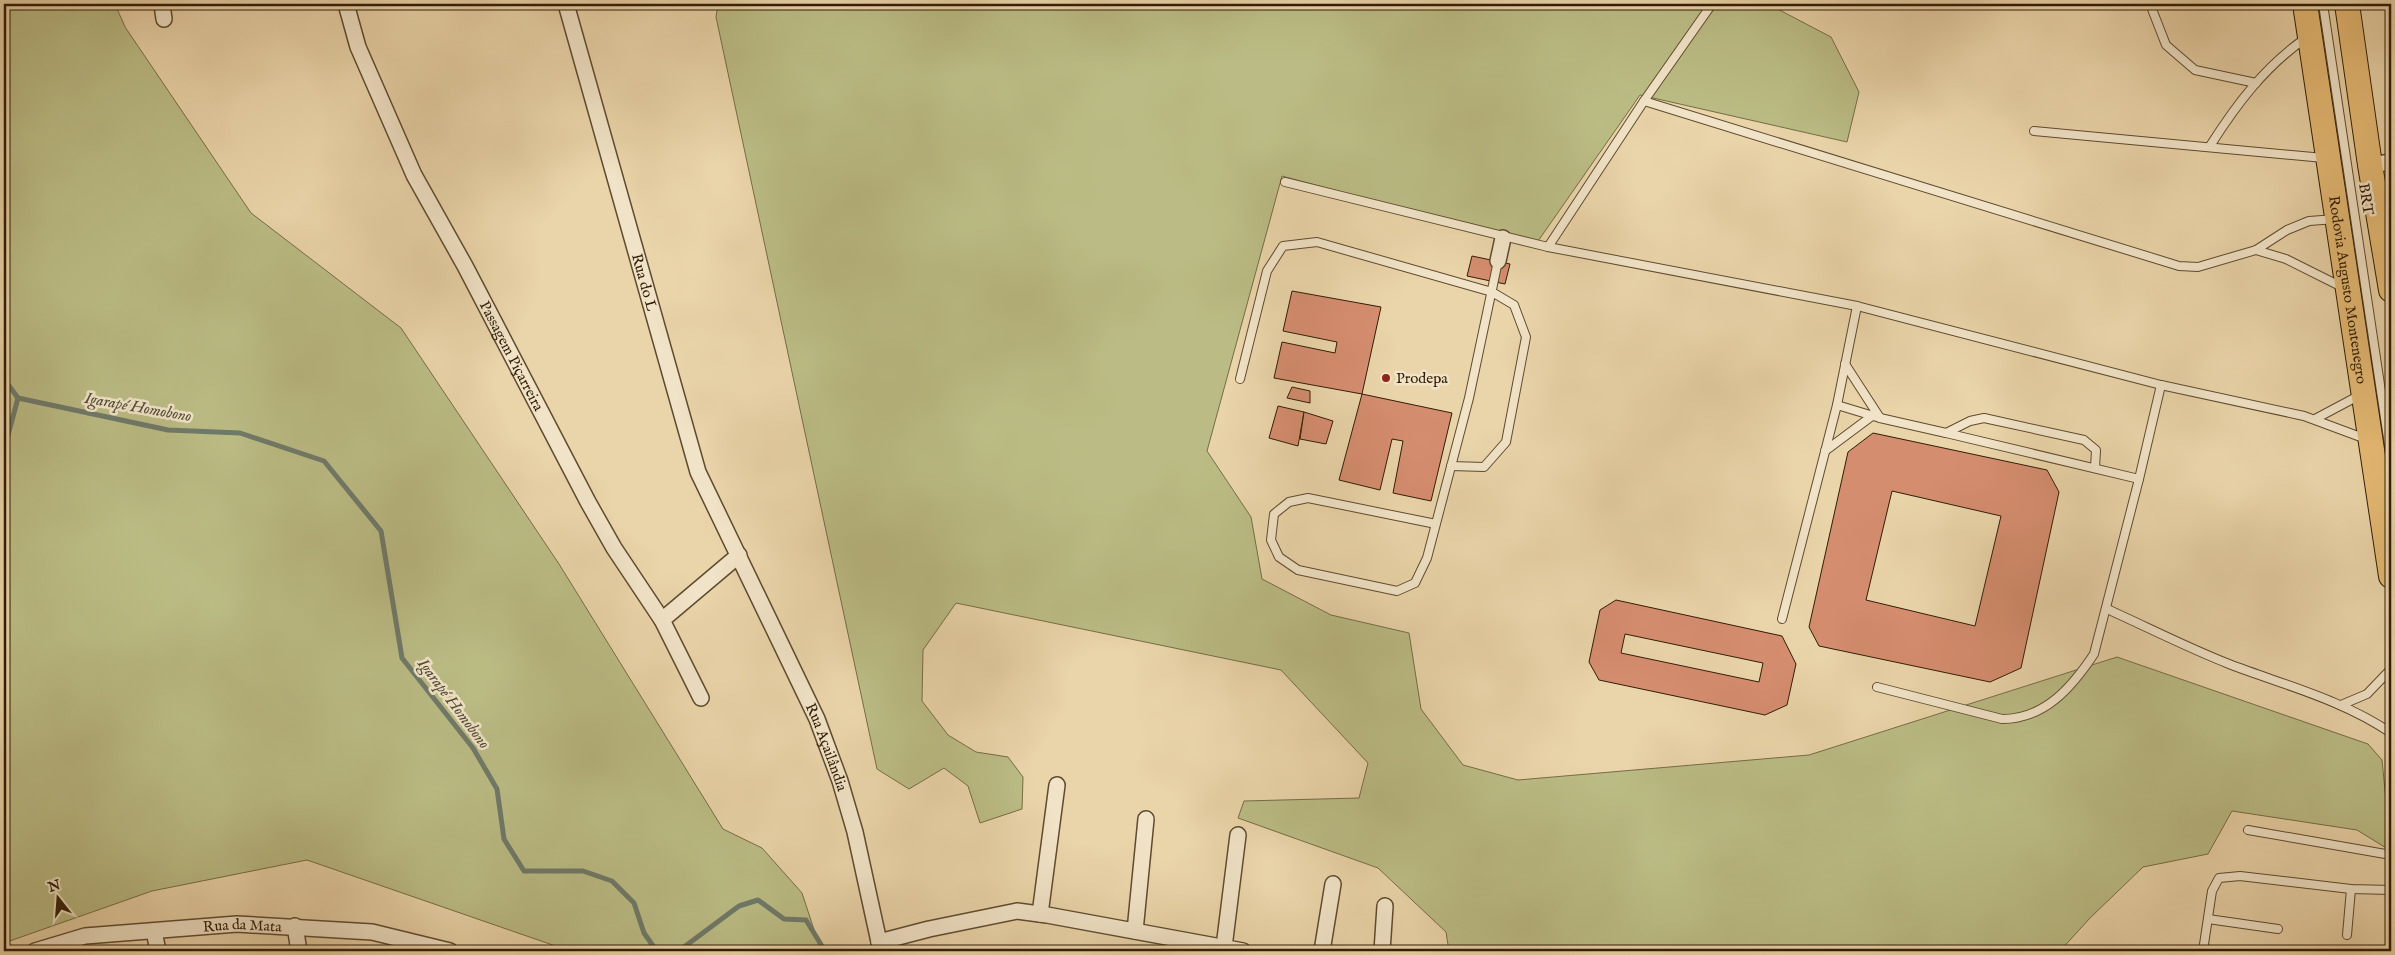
<svg xmlns="http://www.w3.org/2000/svg" width="2395" height="955" viewBox="0 0 2395 955" font-family="'IM FELL English',serif">
	<rect width="100%" height="100%" fill="#ead4a9"/>
	<filter id="stains"><feTurbulence type="fractalNoise" baseFrequency=".004" numOctaves="4"/><feColorMatrix values="0 0 0 0 .2 0 0 0 0 .09 0 0 0 0 .02 0 0 0 .5 -.17"/></filter>
	<radialGradient id="worn" r=".72"><stop offset=".6" stop-color="#630" stop-opacity="0"/><stop offset="1" stop-color="#630" stop-opacity=".3"/></radialGradient>
	<g fill="#bbbc85" stroke="#766c46">
		<path d="M 4,4 L 115,4 L 125,27 L 251,213 L 401,328 L 559,564 L 723,829 L 762,848 L 802,893 L 821,951 L 570,951 L 307,860 L 152,891 L 4,943 Z"/>
		<path d="M 718,4 L 1768,4 L 1831,37 L 1859,92 L 1847,142 L 1640,95 L 1536,244 L 1282,176 L 1207,451 L 1251,517 L 1262,579 L 1331,615 L 1409,633 L 1421,709 L 1463,765 L 1518,780 L 1809,755 L 2117,657 L 2368,744 L 2382,760 L 2391,851 L 2357,830 L 2232,811 L 2208,854 L 2143,867 L 2090,918 L 2060,951 L 1449,951 L 1446,932 L 1378,868 L 1238,818 L 1244,801 L 1359,798 L 1368,763 L 1281,670 L 956,603 L 923,650 L 922,701 L 948,735 L 976,752 L 1008,757 L 1023,777 L 1022,809 L 980,823 L 968,786 L 944,768 L 909,789 L 877,769 L 716,17 Z"/>
	</g>
	<g fill="none" stroke-linecap="round" stroke-linejoin="round">
		<g stroke="#6f7a69" stroke-width="5">
			<path d="M 4,379 L 18,398 L 168,430 L 240,433 L 324,461 L 381,531 L 402,658 L 473,748 L 497,789 L 504,839 L 524,871 L 583,871 L 612,881 L 634,903 L 644,933 L 656,950 L 680,950 L 739,906 L 758,900 L 784,919 L 806,920 L 825,951"/>
			<path d="M 4,450 L 18,398"/>
		</g>
	</g>
	<g fill="#d58d6f" stroke="#311d06" fill-rule="evenodd">
		<path d="M 1472,256 L 1510,264 L 1505,284 L 1467,276 Z"/>
		<path d="M 1292,291 L 1381,307 L 1362,394 L 1274,378 L 1282,342 L 1335,353 L 1337,342 L 1283,331 Z"/>
		<path d="M 1292,387 L 1310,391 L 1310,403 L 1287,398 Z"/>
		<path d="M 1362,394 L 1452,413 L 1431,501 L 1393,493 L 1403,441 L 1392,439 L 1380,490 L 1339,480 Z"/>
		<path d="M 1278,406 L 1304,412 L 1298,446 L 1269,438 Z"/>
		<path d="M 1304,412 L 1333,421 L 1326,444 L 1300,439 Z"/>
		<path d="M 1873,433 L 2047,470 L 2059,492 L 2021,668 L 1990,682 L 1819,646 L 1809,627 L 1848,452 ZM 1892,491 L 2001,516 L 1975,626 L 1866,600 Z"/>
		<path d="M 1616,600 L 1782,636 L 1796,664 L 1787,705 L 1765,715 L 1599,680 L 1589,662 L 1600,610 ZM 1625,634 L 1763,663 L 1759,682 L 1621,653 Z"/>
	</g>
	<g fill="none" stroke-linecap="round" stroke-linejoin="round">
		<defs>
			<g id="lane">
				<path d="M 2150,4 L 2166,45 L 2195,70 L 2256,83"/>
				<path d="M 2323,4 L 2391,458"/>
				<path d="M 1644,101 L 1712,4"/>
				<path d="M 2034,131 L 2324,158"/>
				<path d="M 2210,146 C 2236,105 2265,66 2306,38"/>
				<path d="M 1285,182 L 1548,247 L 1644,101 L 2179,266 L 2198,267 L 2256,250 L 2287,230 L 2309,221 L 2336,219"/>
				<path d="M 1548,247 L 1857,306 L 2161,385 L 2304,416 L 2366,439"/>
				<path d="M 2256,250 L 2286,259 L 2344,288"/>
				<path d="M 1845,364 L 1880,418"/>
				<path d="M 1240,379 L 1267,271 L 1283,246 L 1317,242 L 1492,292 L 1514,305 L 1526,337 L 1506,442 L 1484,467 L 1451,466"/>
				<path d="M 1837,405 L 1880,418 L 1946,433 L 1970,421 L 1984,418 L 2084,440 L 2096,450 L 2095,468"/>
				<path d="M 2315,419 L 2362,394"/>
				<path d="M 1946,433 L 2139,479 L 2161,385"/>
				<path d="M 1825,451 L 1872,416"/>
				<path d="M 1436,524 L 1308,498 L 1289,502 L 1274,514 L 1271,540 L 1279,557 L 1298,570 L 1397,591 L 1415,583 L 1427,558 L 1469,398 L 1498,261"/>
				<path d="M 2107,609 C 2147,627 2188,648 2229,664 C 2284,685 2343,700 2391,733"/>
				<path d="M 1782,619 L 1837,405 L 1857,306"/>
				<path d="M 1877,687 L 2002,719 C 2045,719 2072,687 2094,654 L 2139,479"/>
				<path d="M 2341,705 L 2367,694 L 2391,669"/>
				<path d="M 2248,830 L 2391,855"/>
				<path d="M 2208,919 L 2278,929"/>
				<path d="M 2347,935 L 2351,889"/>
				<path d="M 2203,951 L 2212,891 L 2219,878 L 2240,876 L 2351,889 L 2391,890"/>
			</g>
			<g id="street">
				<path d="M 162,4 L 164,19"/>
				<path id="s1" d="M 346,4 L 358,47 L 414,175 L 465,266 L 588,502 L 614,548 L 662,620 L 701,698"/>
				<path id="s2" d="M 566,4 L 698,472 L 817,719 L 840,781 L 855,832 L 881,951"/>
				<path d="M 2370,165 L 2391,162"/>
				<path d="M 1498,261 L 1503,238"/>
				<path d="M 662,620 L 739,555"/>
				<path d="M 1040,914 L 1057,785"/>
				<path d="M 295,926 L 299,951"/>
				<path d="M 154,931 L 158,951"/>
				<path d="M 1135,931 L 1146,819"/>
				<path d="M 879,942 L 929,929 L 1017,911 L 1047,915 L 1243,951"/>
				<path d="M 1224,947 L 1238,835"/>
				<path id="s3" d="M 35,951 L 85,936 L 237,924 L 372,932 L 450,951"/>
				<path d="M 1322,951 L 1333,884"/>
				<path d="M 1382,951 L 1385,906"/>
			</g>
			<g id="primary">
				<path id="s4" d="M 2305,4 L 2391,576"/>
				<path d="M 2347,4 L 2370,165 L 2391,290"/>
			</g>
		</defs>
		<use href="#lane" stroke="#5f4b2f" stroke-width="10"/>
		<use href="#street" stroke="#5f4b2f" stroke-width="18"/>
		<use href="#primary" stroke="#311d06" stroke-width="26"/>
		<use href="#lane" stroke="#f1e3c7" stroke-width="8"/>
		<use href="#street" stroke="#f1e3c7" stroke-width="15"/>
		<use href="#primary" stroke="#e5ba74" stroke-width="24"/>
	</g>
	<circle fill="#8f2418" stroke="#f1e3c7" stroke-width="2" cx="1386" cy="378" r="5"/>
	<g text-anchor="middle" dominant-baseline="central" stroke-width="5" stroke-linejoin="round" paint-order="stroke">
		<g font-size="15" fill="#311d06" stroke="#f1e3c7">
			<text transform="translate(2366 199) rotate(81)">BRT</text>
			<text stroke="none"><textPath href="#s2" startOffset="289">Rua do L</textPath></text>
			<text stroke="none"><textPath href="#s4" startOffset="289">Rodovia Augusto Montenegro</textPath></text>
			<text stroke="none"><textPath href="#s1" startOffset="390">Passagem Piçarreira</textPath></text>
			<text stroke="none"><textPath href="#s2" startOffset="790">Rua Açailândia</textPath></text>
			<text stroke="none"><textPath href="#s3" startOffset="210">Rua da Mata</textPath></text>
		</g>
		<g font-size="15" fill="#311d06" stroke="#f1e3c7" text-anchor="start">
			<text x="1396" y="378">Prodepa</text>
		</g>
		<g font-size="16" font-style="italic" fill="#504c38" stroke="#f1e3c7">
			<text transform="translate(138 408) rotate(10)">Igarapé Homobono</text>
			<text transform="translate(453 704) rotate(53)">Igarapé Homobono</text>
		</g>
	</g>
	<rect width="2395" height="955" fill="none" stroke="#ead4a9" stroke-width="20"/>
	<rect x="5" y="5" width="2385" height="945" fill="none" stroke="#311d06" stroke-width="2.5"/>
	<rect x="10" y="10" width="2375" height="935" fill="none" stroke="#311d06"/>
	<g transform="translate(58 898) rotate(343)" stroke="#f1e3c7" stroke-width="4" paint-order="stroke">
	<path d="M0-4L9 19L0 12L-9 19Z" fill="#311d06"/>
	<text y="-8" font-size="14" font-weight="bold" text-anchor="middle" fill="#311d06">N</text>
	</g>
	<rect width="100%" height="100%" filter="url(#stains)"/>
	<rect width="100%" height="100%" fill="url(#worn)"/>
</svg>
